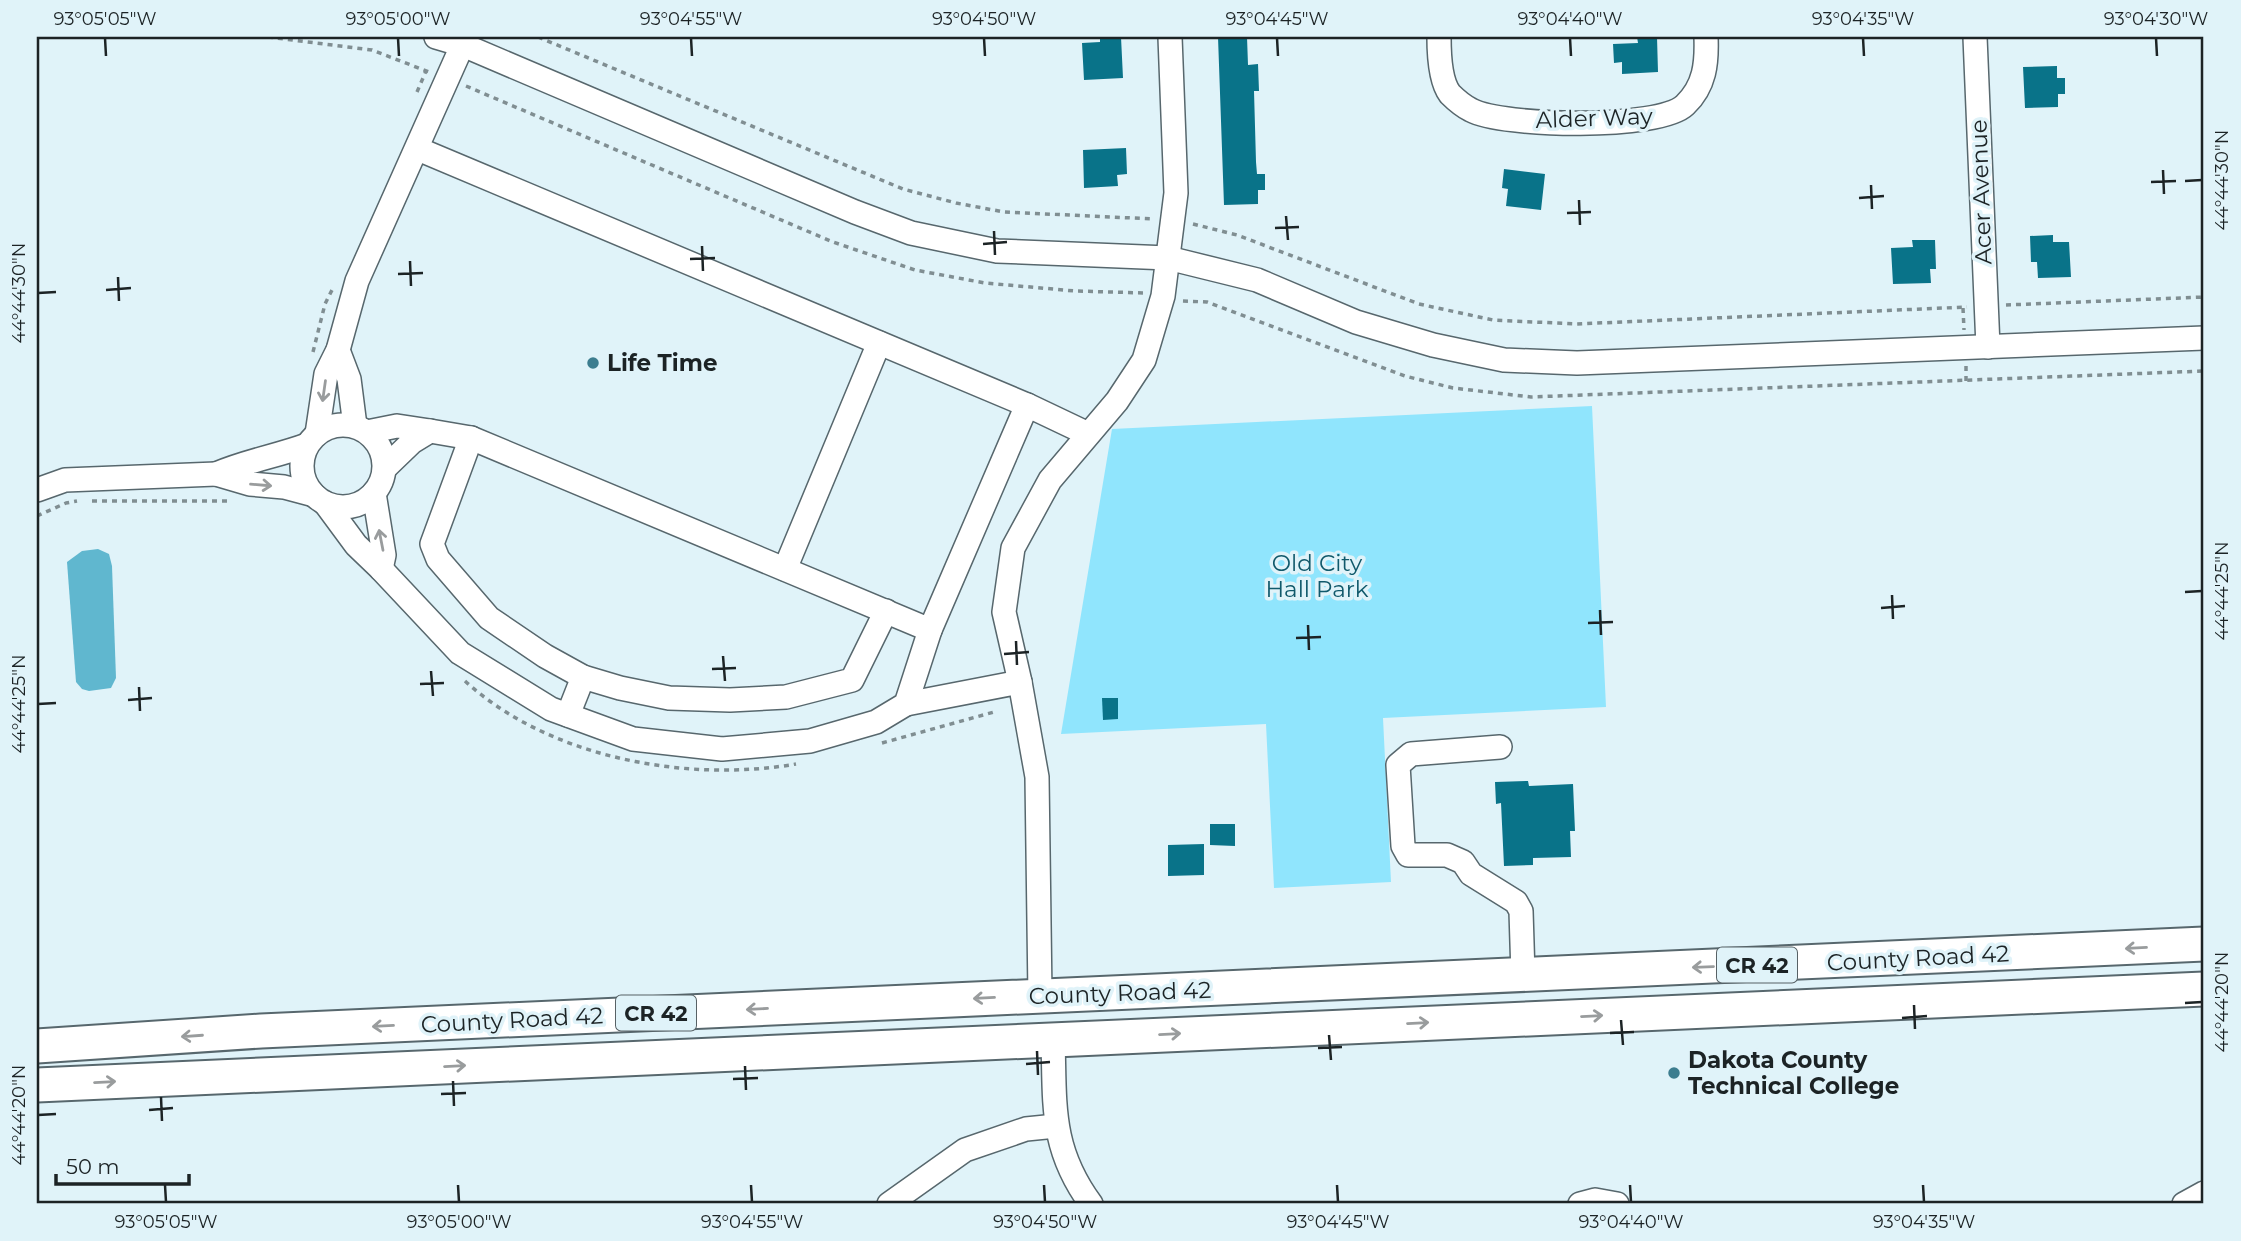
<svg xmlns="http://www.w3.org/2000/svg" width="2241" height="1241" viewBox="0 0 2241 1241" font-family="Montserrat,sans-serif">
	<rect width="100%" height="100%" fill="#e0f3f9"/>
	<path fill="#90e5fd" d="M 1592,406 L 1606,707 L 1383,718 L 1391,882 L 1274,888 L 1266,724 L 1061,734 L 1112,429 Z"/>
	<path fill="#60b7cf" d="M 98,549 L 109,554 L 112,566 L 116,678 L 111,688 L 89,691 L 82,689 L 76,682 L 67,562 L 82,551 Z"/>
	<g fill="#097389">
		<path d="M 1100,37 L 1121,37 L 1123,78 L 1084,80 L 1082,43 L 1100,42 Z"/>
		<path d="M 1218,37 L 1247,37 L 1248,65 L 1258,64 L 1259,91 L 1254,91 L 1256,162 L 1257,174 L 1265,174 L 1265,190 L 1258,190 L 1258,204 L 1224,205 Z"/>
		<path d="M 1637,37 L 1657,37 L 1658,72 L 1622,74 L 1622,62 L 1614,63 L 1613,44 L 1638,43 Z"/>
		<path d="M 2057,66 L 2057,78 L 2065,78 L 2065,94 L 2058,94 L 2058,107 L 2025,108 L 2023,67 Z"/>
		<path d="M 1126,148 L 1127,174 L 1117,175 L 1118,186 L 1084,188 L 1083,150 Z"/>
		<path d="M 1504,169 L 1545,174 L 1541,210 L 1506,206 L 1508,189 L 1502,188 Z"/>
		<path d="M 2053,235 L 2053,242 L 2069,242 L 2071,277 L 2038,278 L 2037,262 L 2031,262 L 2030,236 Z"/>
		<path d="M 1912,240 L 1935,240 L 1936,269 L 1930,269 L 1931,283 L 1893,284 L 1891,248 L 1913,247 Z"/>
		<path d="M 1102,698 L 1118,698 L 1118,719 L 1103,720 Z"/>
		<path d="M 1528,781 L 1529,786 L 1573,784 L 1575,831 L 1570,831 L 1571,857 L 1533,858 L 1533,865 L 1504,866 L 1501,803 L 1496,804 L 1495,782 Z"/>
		<path d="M 1210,824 L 1235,824 L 1235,846 L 1210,845 Z"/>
		<path d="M 1204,844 L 1204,875 L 1168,876 L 1168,845 Z"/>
	</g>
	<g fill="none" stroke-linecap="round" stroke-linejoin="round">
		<defs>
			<g id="minor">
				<path d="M 436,37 L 463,45 L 855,212 L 911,233 L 997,251 L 1168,258 L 1257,280 L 1356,322 L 1433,345 L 1504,360 L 1577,363 L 2204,338"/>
				<path d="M 1439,37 C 1439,52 1440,81 1450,94 C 1455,99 1465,107 1471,110 C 1503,127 1659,130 1685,105 C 1705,86 1707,63 1706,37"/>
				<path d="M 1975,37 L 1988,347"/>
				<path d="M 418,149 L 1027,405 L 1088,434"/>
				<path d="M 338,350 L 349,379 L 355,426"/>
				<circle cx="343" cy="466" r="41"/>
				<path d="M 430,431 L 471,438 L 930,630 L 1027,405"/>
				<path d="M 367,432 L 397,426 L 430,431 L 412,442 L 385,468"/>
				<path d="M 317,434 L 326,374 L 338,350 L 357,281 L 466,37"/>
				<path d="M 471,438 L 432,544 L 438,559 L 489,618 L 545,656 L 583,677 L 620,688 L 669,698 L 730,700 L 786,697 L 852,680 L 886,611"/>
				<path d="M 307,445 C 277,456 246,461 216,474 L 250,484 L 284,487 L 314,495"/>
				<path d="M 37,490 L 65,480 L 216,474"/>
				<path d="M 325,503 L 356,545 L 381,569 L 384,555 L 374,493"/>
				<path d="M 381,569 L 460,653 L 551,709 L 633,739 L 722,749 L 810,741 L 876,722 L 906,704 L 930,630"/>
				<path d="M 785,569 L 879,343"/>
				<path d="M 906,704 L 1020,682"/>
				<path d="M 568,715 L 583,677"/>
				<path d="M 1500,747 L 1411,754 L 1398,765 L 1403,846 L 1408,855 L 1447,855 L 1463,862 L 1471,874 L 1516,902 L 1521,911 L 1523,975"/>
				<path d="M 1040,996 L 1037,777 L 1020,682 L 1004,612 L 1013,548 L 1050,480 L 1117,401 L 1144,360 L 1163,296 L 1176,193 L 1170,37"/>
				<path d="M 1053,1040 C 1055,1105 1050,1148 1091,1204"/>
				<path d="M 889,1204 L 965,1150 L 1026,1129 L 1056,1126"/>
				<path d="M 1580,1204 L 1595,1200 L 1617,1204"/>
				<path d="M 2184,1204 L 2204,1193"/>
			</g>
			<g id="highway">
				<path d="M 37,1046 L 261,1031 L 2204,944"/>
				<path d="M 37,1085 L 2204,989"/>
			</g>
		</defs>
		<use href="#minor" stroke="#57676d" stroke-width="26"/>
		<use href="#highway" stroke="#57676d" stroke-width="37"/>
		<g stroke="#808e92" stroke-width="3.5" stroke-dasharray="5 5" stroke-linecap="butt">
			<path d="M 268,37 L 372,50 L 429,72"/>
			<path d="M 538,37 L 903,189 L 956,203 L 1004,212 L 1154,219"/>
			<path d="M 466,86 L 833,242 L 915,270 L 985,283 L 1075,291 L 1145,293"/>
			<path d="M 417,92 L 426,71"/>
			<path d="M 1193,224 L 1237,235 L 1419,304 L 1493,320 L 1576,324 L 1967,307"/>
			<path d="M 1183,301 L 1207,302 L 1405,376 L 1453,388 L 1531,397 L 2204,371"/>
			<path d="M 2006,305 L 2204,297"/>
			<path d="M 1963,308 L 1964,330"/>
			<path d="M 313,352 L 325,304 L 334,286"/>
			<path d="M 1966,381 L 1966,366"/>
			<path d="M 92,501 L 231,501"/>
			<path d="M 37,516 L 66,503 L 77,501"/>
			<path d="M 465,681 C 549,758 687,783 796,764"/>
			<path d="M 882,743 L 994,712"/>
		</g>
		<use href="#minor" stroke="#fff" stroke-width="23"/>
		<use href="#highway" stroke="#fff" stroke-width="33"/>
	</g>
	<defs><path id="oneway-shaft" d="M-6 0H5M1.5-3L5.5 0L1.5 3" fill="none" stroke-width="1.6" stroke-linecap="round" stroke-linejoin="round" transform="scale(1.75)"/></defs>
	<g stroke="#999c9d">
		<use href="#oneway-shaft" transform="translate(324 391) rotate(98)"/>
		<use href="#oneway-shaft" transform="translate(261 485) rotate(5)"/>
		<use href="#oneway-shaft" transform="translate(381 540) rotate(-101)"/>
		<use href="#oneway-shaft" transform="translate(2136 948) rotate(177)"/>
		<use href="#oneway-shaft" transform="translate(1703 967) rotate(178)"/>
		<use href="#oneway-shaft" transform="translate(984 998) rotate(177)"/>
		<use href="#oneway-shaft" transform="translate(757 1009) rotate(177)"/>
		<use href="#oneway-shaft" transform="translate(1592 1016) rotate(-3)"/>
		<use href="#oneway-shaft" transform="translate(1418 1023) rotate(-3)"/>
		<use href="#oneway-shaft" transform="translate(383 1026) rotate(177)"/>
		<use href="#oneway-shaft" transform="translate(1170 1034) rotate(-3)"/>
		<use href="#oneway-shaft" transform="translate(192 1036) rotate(176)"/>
		<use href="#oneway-shaft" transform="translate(455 1066) rotate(-3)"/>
		<use href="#oneway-shaft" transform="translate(105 1082) rotate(-3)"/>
	</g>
	<path fill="none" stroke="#1c2325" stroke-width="2.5" d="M 105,38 L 106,56M 398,38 L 399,56M 691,38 L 692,56M 984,38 L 985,56M 1277,38 L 1278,56M 1570,38 L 1571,56M 1863,38 L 1864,56M 2156,38 L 2157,56M 2163,170 L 2164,194M 2185,181 L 2202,180M 2151,182 L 2176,181M 1871,185 L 1872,209M 1859,198 L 1884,196M 1579,200 L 1580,225M 1567,213 L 1591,212M 1286,216 L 1288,240M 1275,228 L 1299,227M 994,231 L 995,255M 983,244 L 1007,242M 702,246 L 703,271M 690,259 L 715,258M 410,261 L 411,286M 398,274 L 423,273M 118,277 L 119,301M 106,290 L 131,288M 38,293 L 56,292M 2185,592 L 2202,591M 1892,595 L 1893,619M 1881,608 L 1905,606M 1600,610 L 1601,635M 1588,623 L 1613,622M 1308,625 L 1309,650M 1296,638 L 1321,637M 1016,641 L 1017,665M 1004,654 L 1029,652M 723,656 L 725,681M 712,669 L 736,668M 431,671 L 433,696M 420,684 L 444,683M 139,687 L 140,711M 128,700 L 152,698M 38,704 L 56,703M 2185,1003 L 2202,1002M 1914,1005 L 1915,1029M 1902,1018 L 1927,1016M 1621,1020 L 1623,1045M 1610,1033 L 1634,1032M 1329,1035 L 1331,1060M 1318,1048 L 1342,1047M 1037,1051 L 1038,1075M 1026,1064 L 1050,1062M 745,1066 L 746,1090M 733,1079 L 758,1078M 453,1081 L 454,1106M 441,1094 L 466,1093M 161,1097 L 162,1121M 149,1110 L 173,1108M 38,1115 L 56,1114M 165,1185 L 166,1202M 458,1185 L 459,1202M 751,1185 L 752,1202M 1044,1185 L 1045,1202M 1337,1185 L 1338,1202M 1630,1185 L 1631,1202M 1923,1185 L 1924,1202"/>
	<g fill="#3c7d8f" stroke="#e0f3f9" stroke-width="2.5">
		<circle cx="593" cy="363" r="7"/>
		<circle cx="1674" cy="1073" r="7"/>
	</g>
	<g text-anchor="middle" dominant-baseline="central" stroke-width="7" stroke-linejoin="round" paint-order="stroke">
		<g fill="#e0f3f9" stroke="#576165" stroke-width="2">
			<rect x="1717" y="947.5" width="80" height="35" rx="5"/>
			<rect x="616" y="995.5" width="80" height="35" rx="5"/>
		</g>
		<g font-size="21" font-weight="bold" fill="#1c2325">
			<text x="1757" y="965">CR 42</text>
			<text x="656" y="1013">CR 42</text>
		</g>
		<g font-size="23" fill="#1c2325" stroke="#e0f3f9">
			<text transform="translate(1594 118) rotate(-2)">Alder Way</text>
			<text transform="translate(1981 192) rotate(-92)">Acer Avenue</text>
			<text transform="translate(1918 958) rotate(-3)">County Road 42</text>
			<text transform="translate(1120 993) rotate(-2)">County Road 42</text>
			<text transform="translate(512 1020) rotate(-3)">County Road 42</text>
		</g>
		<g font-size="23" font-weight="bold" fill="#1c2325" stroke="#e0f3f9" text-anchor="start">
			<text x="607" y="363">Life Time</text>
			<text x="1688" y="1060">Dakota County<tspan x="1688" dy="26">Technical College</tspan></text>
		</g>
		<g font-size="23" fill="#10596b" stroke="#e0f3f9">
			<text x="1317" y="563">Old City<tspan x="1317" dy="26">Hall Park</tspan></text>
		</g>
	</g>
	<rect width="2241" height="1241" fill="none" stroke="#e0f3f9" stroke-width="77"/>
	<path d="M56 1174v10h133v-10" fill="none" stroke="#1c2325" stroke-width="3.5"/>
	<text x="66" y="1174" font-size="21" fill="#1c2325" stroke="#e0f3f9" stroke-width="5" paint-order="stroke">50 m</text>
	<rect x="38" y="38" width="2164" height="1164" fill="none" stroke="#1c2325" stroke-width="2.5"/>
	<g font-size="18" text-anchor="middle" fill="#1c2325">
		<text x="105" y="25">93°05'05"W</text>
		<text x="398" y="25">93°05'00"W</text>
		<text x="691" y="25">93°04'55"W</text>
		<text x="984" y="25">93°04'50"W</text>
		<text x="1277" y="25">93°04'45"W</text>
		<text x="1570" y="25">93°04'40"W</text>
		<text x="1863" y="25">93°04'35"W</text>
		<text x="2156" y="25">93°04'30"W</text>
		<text transform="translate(2222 180) rotate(-90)" y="6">44°44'30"N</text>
		<text transform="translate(19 293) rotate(-90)" y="6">44°44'30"N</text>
		<text transform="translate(2222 591) rotate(-90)" y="6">44°44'25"N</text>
		<text transform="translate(19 704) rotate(-90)" y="6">44°44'25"N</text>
		<text transform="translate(2222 1002) rotate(-90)" y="6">44°44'20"N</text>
		<text transform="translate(19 1115) rotate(-90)" y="6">44°44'20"N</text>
		<text x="166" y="1228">93°05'05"W</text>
		<text x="459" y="1228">93°05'00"W</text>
		<text x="752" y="1228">93°04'55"W</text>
		<text x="1045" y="1228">93°04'50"W</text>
		<text x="1338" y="1228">93°04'45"W</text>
		<text x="1631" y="1228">93°04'40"W</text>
		<text x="1924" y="1228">93°04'35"W</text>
	</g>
</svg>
